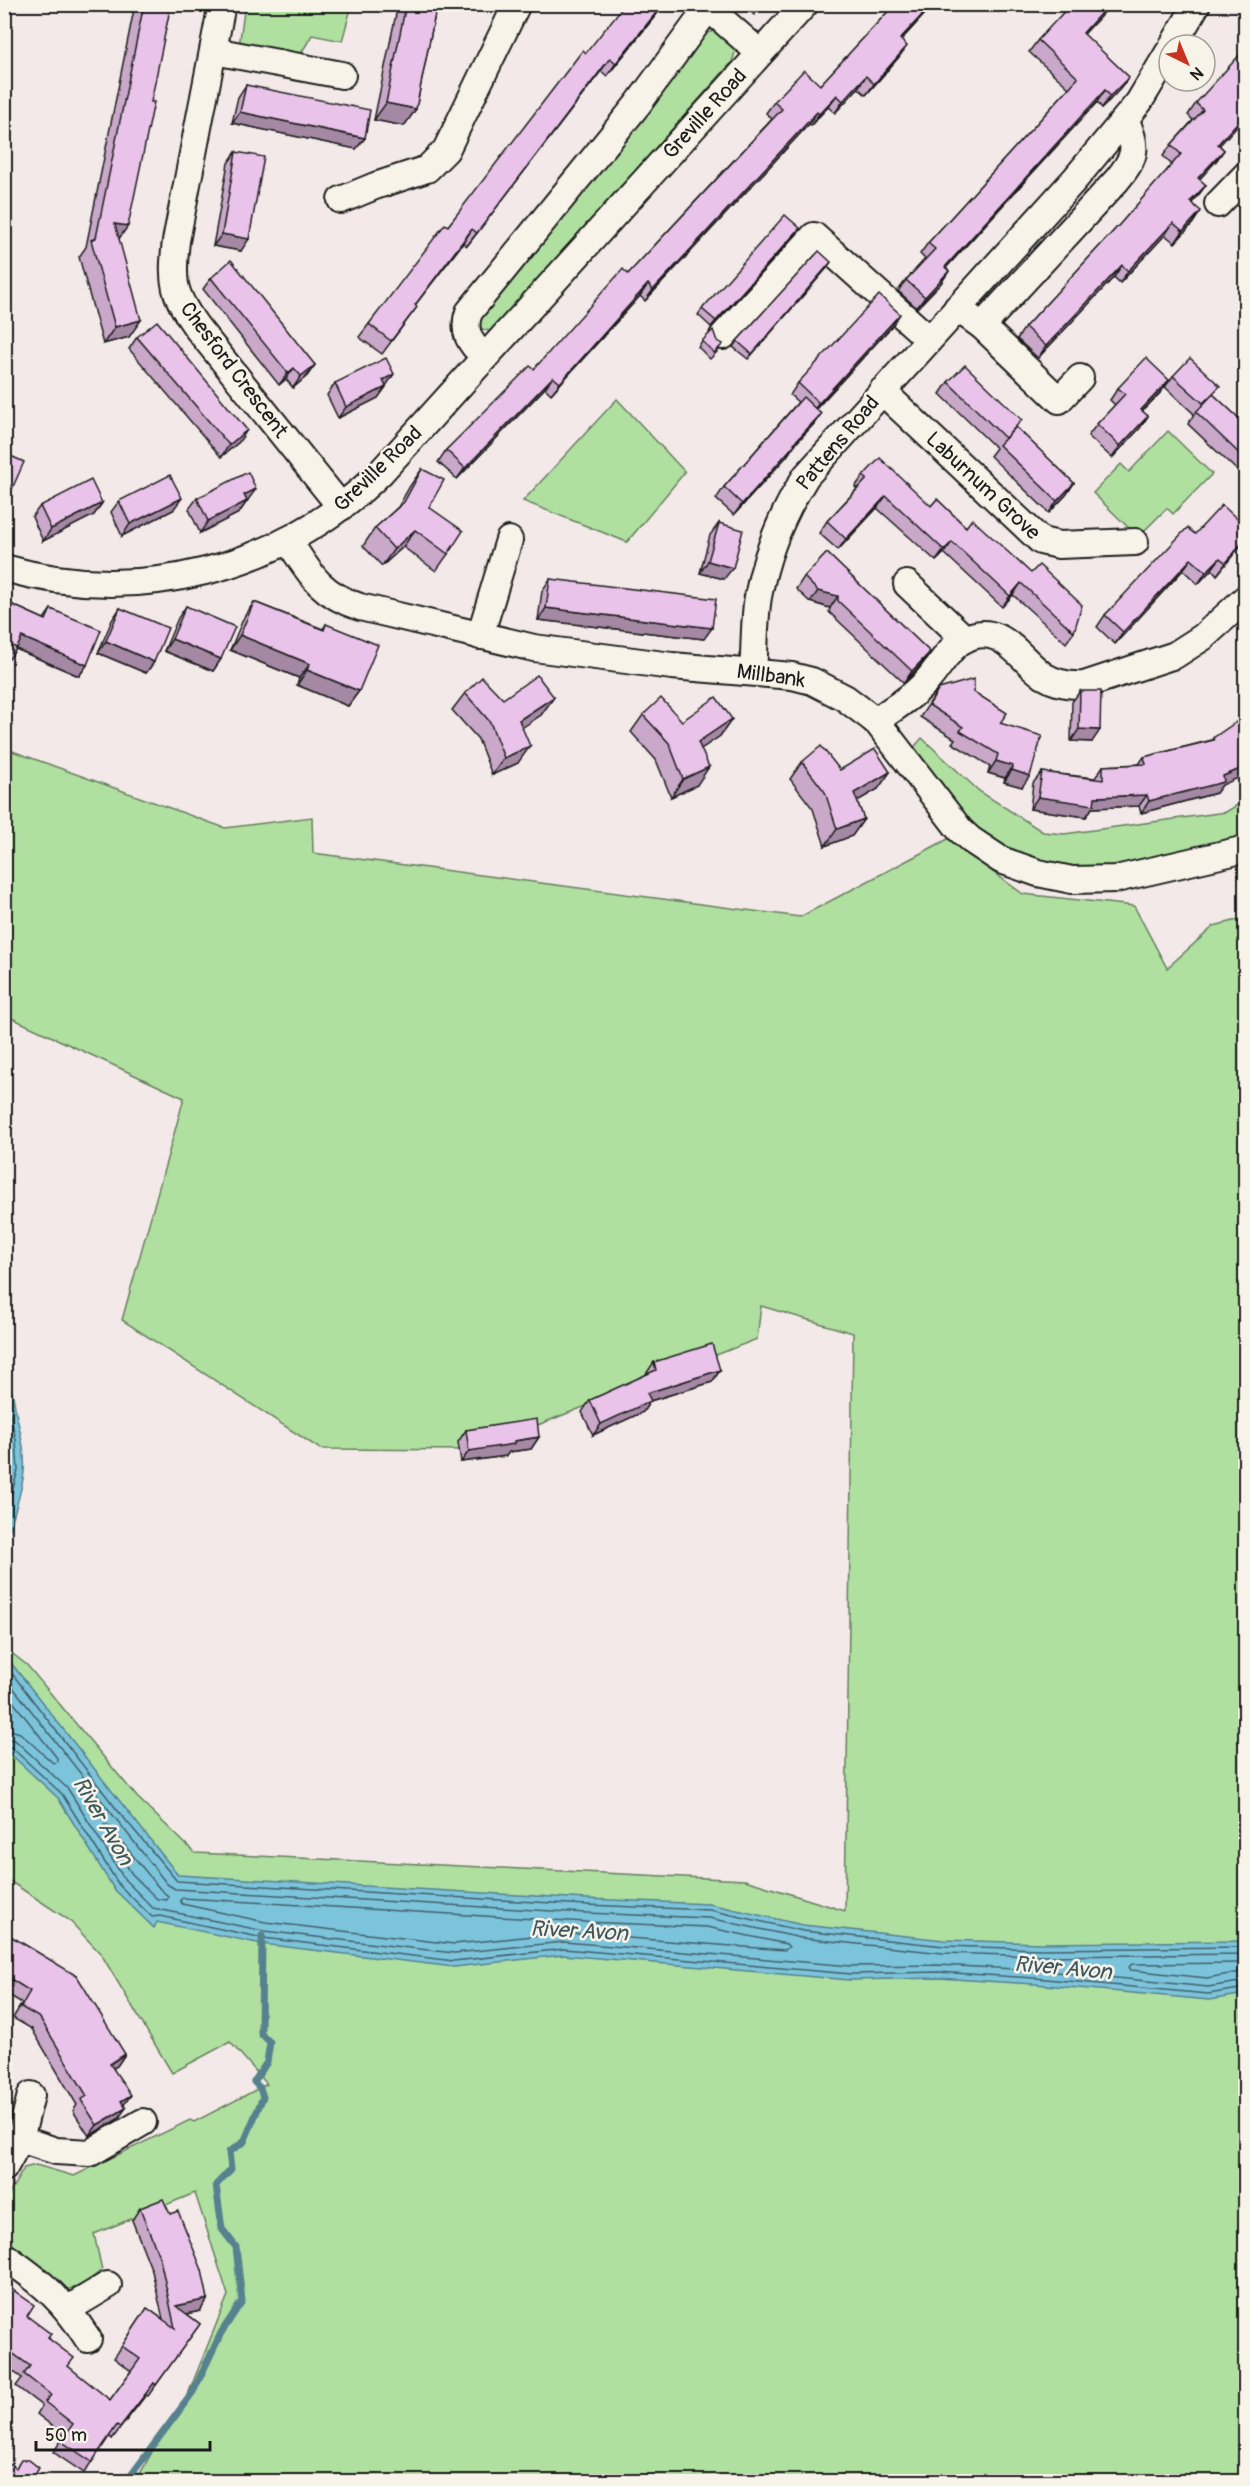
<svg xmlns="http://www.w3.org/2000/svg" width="1250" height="2486" viewBox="0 0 1250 2486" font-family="Pangolin,sans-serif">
	<rect width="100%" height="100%" fill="#f4e9e9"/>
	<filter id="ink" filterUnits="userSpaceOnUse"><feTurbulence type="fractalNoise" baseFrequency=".0167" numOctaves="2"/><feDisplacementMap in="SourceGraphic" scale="12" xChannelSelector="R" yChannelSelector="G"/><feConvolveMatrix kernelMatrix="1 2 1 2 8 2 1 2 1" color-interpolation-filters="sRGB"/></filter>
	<g filter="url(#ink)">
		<g fill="#afe0a0" stroke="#667e5e" stroke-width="1.5">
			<path d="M 245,5 L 352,5 L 342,41 L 312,35 L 302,52 L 294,54 L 239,46 Z"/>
			<path d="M 718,31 L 738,43 L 732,62 L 492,332 L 482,329 L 478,323 L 490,302 L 702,33 Z"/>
			<path d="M 617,399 L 685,472 L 627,542 L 523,501 Z"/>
			<path d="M 1168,431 L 1212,474 L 1173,514 L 1167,508 L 1138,537 L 1093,493 L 1121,464 L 1129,472 Z"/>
			<path d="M 922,738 L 979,791 L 1043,832 L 1064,834 L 1226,812 L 1245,800 L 1245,838 L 1162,859 L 1093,871 L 1028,862 L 964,823 L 909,753 Z"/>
			<path d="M 4,748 L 225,828 L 312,817 L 313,853 L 800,917 L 948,839 L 1023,894 L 1134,906 L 1167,968 L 1214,926 L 1245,918 L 1245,2481 L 132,2481 L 141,2472 L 157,2443 L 180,2414 L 228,2295 L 195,2193 L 94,2234 L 102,2270 C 93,2277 81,2288 69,2289 C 51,2290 18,2254 5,2242 L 5,2201 L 24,2168 L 36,2165 L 74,2176 L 190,2120 L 194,2122 L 267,2084 L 230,2042 L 172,2073 L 101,1954 L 69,1920 L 5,1878 L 5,1648 L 27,1665 L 137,1797 L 195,1853 L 745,1880 L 845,1911 L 853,1333 L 761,1306 L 757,1339 L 474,1450 L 320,1449 L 122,1320 L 184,1098 L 5,1015 Z"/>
		</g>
		<g fill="#7cc4dc" stroke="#56818f" stroke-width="1.5">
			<path d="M 5,1379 C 13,1389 14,1400 16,1413 C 20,1431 26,1453 24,1472 C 21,1500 8,1525 5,1552 Z"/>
			<path d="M 4,1654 L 178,1875 L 587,1899 L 710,1904 L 803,1925 L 944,1940 L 1041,1943 L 1245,1941 L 1245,1994 L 1209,2000 L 1034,1984 L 938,1978 L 850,1980 L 563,1955 L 454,1967 L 262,1944 L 157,1922 L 154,1928 L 114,1889 L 58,1798 L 5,1749 Z"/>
		</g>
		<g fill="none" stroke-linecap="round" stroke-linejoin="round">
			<g stroke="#425f69" stroke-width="1.5">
				<path d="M 4,1388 L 16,1440 L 18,1470 L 4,1522"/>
				<path d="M 4,1423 L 11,1470 L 4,1498"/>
				<path d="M 4,1663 L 118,1811 L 177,1881 L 587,1905 L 710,1910 L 803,1931 L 944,1946 L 1041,1949 L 1246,1947"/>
				<path d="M 4,1676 L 167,1884 L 175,1889 L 586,1913 L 709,1918 L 801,1938 L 943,1953 L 1041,1956 L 1246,1954"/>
				<path d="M 4,1690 L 57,1758 L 57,1762 L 53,1763 L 20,1733 L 4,1728"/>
				<path d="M 4,1737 L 16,1741 L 68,1789 L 125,1880 L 153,1908 L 264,1931 L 454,1953 L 564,1942 L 851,1966 L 938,1965 L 1035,1970 L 1208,1987 L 1246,1981"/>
				<path d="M 4,1745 L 11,1747 L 62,1794 L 119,1885 L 152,1917 L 160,1916 L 263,1938 L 454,1961 L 564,1949 L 851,1974 L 938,1972 L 1035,1978 L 1208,1994 L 1246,1988"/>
				<path d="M 104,1825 L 108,1825 L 160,1889 L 168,1896 L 167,1900 L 157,1899 L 132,1874 L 103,1828 Z"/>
				<path d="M 183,1898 L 586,1922 L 707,1927 L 786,1944 L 789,1947 L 785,1950 L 564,1933 L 454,1944 L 265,1922 L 182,1904 L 180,1900 Z"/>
				<path d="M 1246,1963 L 1132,1964 L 1129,1967 L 1131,1970 L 1207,1978 L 1246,1971"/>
			</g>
			<path stroke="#56818f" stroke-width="7" d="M 126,2482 L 193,2392 L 221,2333 L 242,2301 L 236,2247 L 222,2229 L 216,2185 L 231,2169 L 229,2152 L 244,2142 L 263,2097 L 260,2088 L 254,2082 L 267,2062 L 270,2042 L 261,2034 L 262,1936"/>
			<defs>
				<g id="minor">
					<path d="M 222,4 L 176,241 C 171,283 173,295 198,329 L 341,507"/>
					<path d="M 704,4 L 760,53"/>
					<path d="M 1173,45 L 1197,4"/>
					<path d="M 214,51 L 342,75"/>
					<path d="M 341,200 L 375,186 L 427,169 L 446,150 L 517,4"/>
					<path d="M 1218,204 L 1246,175"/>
					<path d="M 957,308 L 982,326 L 1117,180 C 1137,155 1137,149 1126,120"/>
					<path d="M 982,326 L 1059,400 L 1080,378"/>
					<path d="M 723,336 L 814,236 L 929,339"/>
					<path d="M 485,357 C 470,344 462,332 469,312 L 638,104 L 708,8"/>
					<path d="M 882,391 L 1041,541 L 1059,545 L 1135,542"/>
					<path d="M 288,540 C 310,574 320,594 360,607 L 534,648 L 672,666 L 792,676 L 812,681 L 845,698 L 877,722 L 960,830 L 971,840 L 1001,860 L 1038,873 L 1072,880 L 1116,879 L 1246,849"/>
					<path d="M 4,568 C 138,606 282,570 381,472 L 805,4"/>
					<path d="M 907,584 L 965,639"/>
					<path d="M 480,636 L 509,540"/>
					<path d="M 753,672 C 755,647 754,621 758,597 C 766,553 782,514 806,476 L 1075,179 L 1139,102 L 1169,52"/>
					<path d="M 875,721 C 891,710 910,699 923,685 C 936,673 948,648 963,640 C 1000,619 1019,659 1044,676 C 1057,684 1070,686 1084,685 L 1175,655 L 1203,637 L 1246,598"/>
					<path d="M 20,2139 L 56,2151 L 90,2153 L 143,2122"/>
					<path d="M 4,2168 L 20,2139 L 31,2095"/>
					<path d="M 4,2256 C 42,2282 64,2301 88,2339"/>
					<path d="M 68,2309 L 108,2285"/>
				</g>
			</defs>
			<use href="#minor" stroke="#1c1c1c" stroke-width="30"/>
			<use href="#minor" stroke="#f7f3e8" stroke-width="26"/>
		</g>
		<g fill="#c9a8ca" stroke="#1c1c1c" stroke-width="1.5">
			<path d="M 135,4 L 171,4 L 119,238 L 129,337 L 103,344 L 79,257 L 86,247 Z"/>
			<path d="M 398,4 L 437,4 L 416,109 L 404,126 L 374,120 Z"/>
			<path d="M 743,4 L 764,4 L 754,15 Z"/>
			<path d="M 895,4 L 934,4 L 901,40 L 899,57 L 866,95 L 858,88 L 835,113 L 828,107 L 811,125 L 809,124 L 645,301 L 640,296 L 551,394 L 545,388 L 457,479 L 438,462 L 446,450 L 534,369 L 628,274 L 772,119 L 766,113 L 774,102 L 820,85 Z"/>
			<path d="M 660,10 L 607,76 L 601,71 L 467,246 L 463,243 L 415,305 L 417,307 L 382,354 L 359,337 L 369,324 L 448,226 L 586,53 Z"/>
			<path d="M 1084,35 L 1129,77 L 1120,89 L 1102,108 L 1097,102 L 946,268 L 949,271 L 941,283 L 917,308 L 898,291 L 906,280 L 925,259 L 920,254 L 928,243 L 1069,88 L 1029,52 L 1038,40 Z"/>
			<path d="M 246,85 L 365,138 L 356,149 L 232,123 L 238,97 Z"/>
			<path d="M 1196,103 L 1245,117 L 1219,145 L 1224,150 L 1216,161 L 1199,179 L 1206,185 L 1192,203 L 1193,223 L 1175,243 L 1165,235 L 1120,283 L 1114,277 L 1038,358 L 1017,339 L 1025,327 L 1120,224 L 1172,165 L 1163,156 L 1171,145 L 1193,120 L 1188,115 Z"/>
			<path d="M 236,152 L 241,251 L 213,246 L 228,163 Z"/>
			<path d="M 796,233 L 711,327 L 698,315 L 702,309 Z"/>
			<path d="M 827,268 L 748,359 L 733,347 L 737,341 Z"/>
			<path d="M 211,278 L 315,365 L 307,376 L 293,388 L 286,379 L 279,385 L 203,289 Z"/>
			<path d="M 892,326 L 816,409 L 821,414 L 813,425 L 795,444 L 787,456 L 734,515 L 716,499 L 724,487 L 798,402 L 790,395 L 798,383 Z"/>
			<path d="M 137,337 L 239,442 L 221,457 L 129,349 Z"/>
			<path d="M 702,341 L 719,350 L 710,359 L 698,347 Z"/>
			<path d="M 1173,376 L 1214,395 L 1245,424 L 1245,478 L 1188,424 L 1194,414 L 1165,387 Z"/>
			<path d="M 948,382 L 1017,428 L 1074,483 L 1066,495 L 1049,513 L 990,456 L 996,448 L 940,394 Z"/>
			<path d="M 335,383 L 386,386 L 378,398 L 338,418 L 327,395 Z"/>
			<path d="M 1118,388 L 1161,392 L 1142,411 L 1148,416 L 1140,428 L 1112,458 L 1088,436 L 1097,424 L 1115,405 L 1110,400 Z"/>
			<path d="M 422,469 L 429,507 L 448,554 L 436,571 L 403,547 L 382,566 L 363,546 L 375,528 L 398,507 L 410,486 Z"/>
			<path d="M 863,476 L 931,506 L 937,499 L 1074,632 L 1066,643 L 1013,595 L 1002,607 L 944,553 L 936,561 L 877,508 L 838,550 L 819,533 L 827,521 L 857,489 L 855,487 Z"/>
			<path d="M 197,498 L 248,500 L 239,513 L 200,533 L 189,509 Z"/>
			<path d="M 119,501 L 173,510 L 122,536 L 111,512 Z"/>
			<path d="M 102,503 L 94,515 L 43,541 L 32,517 L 40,506 Z"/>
			<path d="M 719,523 L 724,579 L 700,573 L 710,535 Z"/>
			<path d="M 1195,534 L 1245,540 L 1217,575 L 1212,569 L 1198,584 L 1183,570 L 1115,644 L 1097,627 L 1105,615 Z"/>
			<path d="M 827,553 L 930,652 L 921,664 L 904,683 L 829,612 L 830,608 L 810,602 L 796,589 L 804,577 Z"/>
			<path d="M 550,579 L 704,639 L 538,620 L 542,591 Z"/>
			<path d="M 4,601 L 44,619 L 51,609 L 87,665 L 79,676 L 16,649 L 9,659 L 4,657 Z"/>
			<path d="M 254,602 L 323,629 L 326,624 L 359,691 L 348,706 L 297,685 L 299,678 L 230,650 L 244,617 Z"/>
			<path d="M 186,606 L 221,659 L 213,671 L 164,651 L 178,618 Z"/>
			<path d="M 120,608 L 154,662 L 146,673 L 98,653 L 112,620 Z"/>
			<path d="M 939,689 L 974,692 L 1000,723 L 1022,787 L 1004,782 L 1005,778 L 988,773 L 990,766 L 952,743 L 955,739 L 920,717 Z"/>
			<path d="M 1080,691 L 1092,742 L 1071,741 L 1072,702 Z"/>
			<path d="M 465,693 L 503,699 L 554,697 L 541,715 L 522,727 L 518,763 L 492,775 L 478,739 L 452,710 Z"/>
			<path d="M 643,715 L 682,721 L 732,719 L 720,736 L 701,749 L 697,785 L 671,797 L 656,760 L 631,732 Z"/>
			<path d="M 1213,738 L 1222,785 L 1216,793 L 1141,813 L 1139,806 L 1092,808 L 1086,817 L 1030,809 L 1033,783 L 1042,772 L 1095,778 L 1103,766 L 1139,764 L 1144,757 L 1212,740 Z"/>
			<path d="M 802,762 L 840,770 L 890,772 L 878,789 L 857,801 L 864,819 L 852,836 L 825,846 L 813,809 L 790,779 Z"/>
			<path d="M 654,1362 L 720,1370 L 712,1382 L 650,1401 L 643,1412 L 593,1435 L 582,1412 L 590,1400 L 646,1375 L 646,1374 Z"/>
			<path d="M 466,1430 L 539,1437 L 531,1449 L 509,1452 L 506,1456 L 461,1462 L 458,1442 Z"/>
			<path d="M 4,1932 L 125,2054 L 117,2066 L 113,2068 L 124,2105 L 118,2119 L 89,2136 L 73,2111 L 77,2105 L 32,2029 L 13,2018 L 22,2003 L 4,1992 Z"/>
			<path d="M 140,2208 L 200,2311 L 187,2314 L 200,2324 L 148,2396 L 146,2395 L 112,2439 L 109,2436 L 84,2473 L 53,2452 L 65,2436 L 37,2414 L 42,2406 L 16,2386 L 22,2378 L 4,2365 L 4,2280 L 27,2316 L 49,2338 L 68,2367 L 110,2400 L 131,2371 L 114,2358 L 147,2308 L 163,2319 L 152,2271 L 132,2220 Z"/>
		</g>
		<g fill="#a488a4" stroke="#1c1c1c" stroke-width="1.5">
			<path d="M 663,4 L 664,4 L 660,10 L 607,76 L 616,63 Z"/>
			<path d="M 761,4 L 764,4 L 754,15 Z"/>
			<path d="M 932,4 L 934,4 L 892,50 L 900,39 Z"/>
			<path d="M 1109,4 L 1112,4 L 1074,45 L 1083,33 Z"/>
			<path d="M 907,46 L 899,57 L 866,95 L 874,84 Z"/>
			<path d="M 610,58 L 601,71 L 467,246 L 477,233 Z"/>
			<path d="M 866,76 L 858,88 L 835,113 L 843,101 Z"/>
			<path d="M 1129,77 L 1120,89 L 1102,108 L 1110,96 Z"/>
			<path d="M 1105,90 L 1097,102 L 936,278 L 945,267 Z"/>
			<path d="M 837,95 L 828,107 L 811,125 L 819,114 Z"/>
			<path d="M 386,103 L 416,109 L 404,126 L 374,120 Z"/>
			<path d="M 240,112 L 365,138 L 356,149 L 232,123 Z"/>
			<path d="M 817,112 L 809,124 L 645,301 L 653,290 Z"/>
			<path d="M 1245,114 L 1245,117 L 1210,156 L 1218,144 Z"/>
			<path d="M 1224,150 L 1216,161 L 1190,190 L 1198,178 Z"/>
			<path d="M 1206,185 L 1197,197 L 1182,214 L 1190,202 Z"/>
			<path d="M 1201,211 L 1193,223 L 1175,243 L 1183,231 Z"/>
			<path d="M 1173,223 L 1165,235 L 1120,283 L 1128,271 Z"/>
			<path d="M 115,224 L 128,226 L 116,243 Z"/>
			<path d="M 800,228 L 796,233 L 711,327 L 716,321 Z"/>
			<path d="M 472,229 L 463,243 L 405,318 L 415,305 Z"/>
			<path d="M 222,234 L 249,239 L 241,251 L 213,246 Z"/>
			<path d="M 831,262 L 827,268 L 748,359 L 752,354 Z"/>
			<path d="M 1122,265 L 1114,277 L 1038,358 L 1046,346 Z"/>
			<path d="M 949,271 L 941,283 L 917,308 L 925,297 Z"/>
			<path d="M 648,284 L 640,296 L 551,394 L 560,383 Z"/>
			<path d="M 900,314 L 892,326 L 811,414 L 819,403 Z"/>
			<path d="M 141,320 L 129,337 L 103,344 L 115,327 Z"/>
			<path d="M 315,365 L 307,376 L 293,388 L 301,376 Z"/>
			<path d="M 294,368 L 286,379 L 279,385 L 288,373 Z"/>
			<path d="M 394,374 L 386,386 L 374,392 L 383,380 Z"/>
			<path d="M 553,377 L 545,388 L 457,479 L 465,468 Z"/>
			<path d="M 1169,380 L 1161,392 L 1133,421 L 1141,410 Z"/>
			<path d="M 386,387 L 378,398 L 338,418 L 346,407 Z"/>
			<path d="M 821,414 L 813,425 L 785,455 L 794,443 Z"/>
			<path d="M 1148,416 L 1140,428 L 1112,458 L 1120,446 Z"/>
			<path d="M 247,430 L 239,442 L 221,457 L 229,445 Z"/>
			<path d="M 795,444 L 787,456 L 734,515 L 742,504 Z"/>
			<path d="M 1074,483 L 1066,495 L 1049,513 L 1057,501 Z"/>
			<path d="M 256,489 L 248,500 L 236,506 L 244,495 Z"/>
			<path d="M 886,496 L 877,508 L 838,550 L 846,539 Z"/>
			<path d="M 182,498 L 173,510 L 122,536 L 130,524 Z"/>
			<path d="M 247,501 L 239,513 L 200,533 L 208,521 Z"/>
			<path d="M 102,503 L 94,515 L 43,541 L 51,529 Z"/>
			<path d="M 415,530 L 403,547 L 382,566 L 394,549 Z"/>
			<path d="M 1245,539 L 1245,540 L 1217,575 L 1226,563 Z"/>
			<path d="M 952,542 L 944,553 L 936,561 L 944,550 Z"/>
			<path d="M 1220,558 L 1212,569 L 1198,584 L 1206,572 Z"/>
			<path d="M 1191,559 L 1183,570 L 1115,644 L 1123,632 Z"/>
			<path d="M 708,561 L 733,568 L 724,579 L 700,573 Z"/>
			<path d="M 1021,583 L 1013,595 L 1002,607 L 1010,596 Z"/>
			<path d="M 818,591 L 838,596 L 830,608 L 810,602 Z"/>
			<path d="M 546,608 L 712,628 L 704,639 L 538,620 Z"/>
			<path d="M 240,635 L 310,664 L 299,678 L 230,650 Z"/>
			<path d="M 22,637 L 87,665 L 79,676 L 16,649 Z"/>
			<path d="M 172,639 L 221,659 L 213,671 L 164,651 Z"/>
			<path d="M 106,641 L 154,662 L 146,673 L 98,653 Z"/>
			<path d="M 930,652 L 921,664 L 904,683 L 912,671 Z"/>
			<path d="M 307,670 L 359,691 L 348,706 L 297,685 Z"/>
			<path d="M 554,697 L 541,715 L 507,738 L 519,720 Z"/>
			<path d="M 732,719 L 720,736 L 686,759 L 698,742 Z"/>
			<path d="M 1079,729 L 1100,730 L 1092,742 L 1071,741 Z"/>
			<path d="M 530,746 L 518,763 L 492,775 L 504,758 Z"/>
			<path d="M 996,761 L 1013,766 L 1005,778 L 988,773 Z"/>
			<path d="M 709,767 L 697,785 L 671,797 L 683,779 Z"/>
			<path d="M 1245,767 L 1245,775 L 1222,785 L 1216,793 L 1141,813 L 1149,801 L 1223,776 Z"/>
			<path d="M 1012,770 L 1030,776 L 1022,787 L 1004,782 Z"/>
			<path d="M 890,772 L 878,789 L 842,810 L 854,793 Z"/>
			<path d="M 1147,795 L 1139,806 L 1092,808 L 1086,817 L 1030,809 L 1038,797 L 1095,797 Z"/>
			<path d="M 864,819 L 852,836 L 825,846 L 837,829 Z"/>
			<path d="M 720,1370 L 712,1382 L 650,1401 L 643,1412 L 593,1435 L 601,1424 L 647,1393 Z"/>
			<path d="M 539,1437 L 531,1449 L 509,1452 L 506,1456 L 461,1462 L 469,1451 L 514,1441 Z"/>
			<path d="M 125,2054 L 117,2066 L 102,2075 L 110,2064 Z"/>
			<path d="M 131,2095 L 123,2106 L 121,2101 Z"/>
			<path d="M 126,2108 L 118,2119 L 89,2136 L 97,2125 Z"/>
			<path d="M 208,2299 L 200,2311 L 173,2317 L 176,2306 Z"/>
		</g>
		<g fill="#eac3eb" stroke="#1c1c1c" stroke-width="1.5">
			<path d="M 144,4 L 171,4 L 151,102 L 154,102 L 128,226 L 115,224 L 141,320 L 115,327 L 91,240 L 96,238 Z"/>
			<path d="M 406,4 L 437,4 L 416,109 L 386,103 Z"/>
			<path d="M 625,4 L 663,4 L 616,63 L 610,58 L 477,233 L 472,229 L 415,305 L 417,307 L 391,341 L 369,324 L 445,224 L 448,226 L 583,50 L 586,53 Z"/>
			<path d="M 895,4 L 932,4 L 900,39 L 907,46 L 874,84 L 866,76 L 843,101 L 837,95 L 819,114 L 817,112 L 653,290 L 648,284 L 560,383 L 553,377 L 465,468 L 446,450 L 530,366 L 534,369 L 623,269 L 628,274 L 782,109 L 774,102 L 804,70 L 820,85 Z"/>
			<path d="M 1071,4 L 1109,4 L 1083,33 L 1129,77 L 1110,96 L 1105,90 L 945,267 L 949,271 L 925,297 L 906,280 L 935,249 L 928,243 L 1078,78 L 1038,40 Z"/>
			<path d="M 1245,49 L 1245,114 L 1218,144 L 1224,150 L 1198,178 L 1206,185 L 1190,202 L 1201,211 L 1183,231 L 1173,223 L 1128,271 L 1122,265 L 1046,346 L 1025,327 L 1120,224 L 1181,154 L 1171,145 L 1203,110 L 1196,103 Z"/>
			<path d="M 246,85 L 370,110 L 365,138 L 240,112 Z"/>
			<path d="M 236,152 L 264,157 L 249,239 L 222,234 Z"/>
			<path d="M 785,215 L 800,228 L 716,321 L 702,309 Z"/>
			<path d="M 819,251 L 831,262 L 752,354 L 737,341 Z"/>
			<path d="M 231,260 L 315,365 L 301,376 L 294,368 L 288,373 L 211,278 Z"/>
			<path d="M 879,295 L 900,314 L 819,403 L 798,383 Z"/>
			<path d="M 157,321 L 247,430 L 229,445 L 137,337 Z"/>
			<path d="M 713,330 L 717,341 L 723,344 L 714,353 L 702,341 Z"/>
			<path d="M 386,358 L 394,374 L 383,380 L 386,387 L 346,407 L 335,383 Z"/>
			<path d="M 1146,358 L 1169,380 L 1141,410 L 1148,416 L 1120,446 L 1097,424 L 1125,394 L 1118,388 Z"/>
			<path d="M 1190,358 L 1220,386 L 1203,403 L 1173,376 Z"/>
			<path d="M 965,365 L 1022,420 L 1005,438 L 948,382 Z"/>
			<path d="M 1213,394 L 1245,424 L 1245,459 L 1196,412 Z"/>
			<path d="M 803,397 L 821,414 L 794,443 L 795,444 L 742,504 L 724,487 Z"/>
			<path d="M 1016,427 L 1074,483 L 1057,501 L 999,445 Z"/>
			<path d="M 4,453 L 24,462 L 4,507 Z"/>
			<path d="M 880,458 L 931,506 L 937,499 L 966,527 L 972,519 L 1031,573 L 1039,565 L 1082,605 L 1074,632 L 1021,583 L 1010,596 L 952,542 L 944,550 L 886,496 L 846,539 L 827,521 L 867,479 L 863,476 Z"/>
			<path d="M 422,469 L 444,480 L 429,507 L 463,531 L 448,554 L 415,530 L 394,549 L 375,528 L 404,502 Z"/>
			<path d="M 248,472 L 256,489 L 244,495 L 247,501 L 208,521 L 197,498 Z"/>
			<path d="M 170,475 L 182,498 L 130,524 L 119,501 Z"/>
			<path d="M 91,480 L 102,503 L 51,529 L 40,506 Z"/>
			<path d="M 1222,505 L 1245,526 L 1245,539 L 1226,563 L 1220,558 L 1206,572 L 1191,559 L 1123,632 L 1105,615 L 1187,528 L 1195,534 Z"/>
			<path d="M 719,523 L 743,530 L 733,568 L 708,561 Z"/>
			<path d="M 827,553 L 930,652 L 912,671 L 838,601 L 838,596 L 818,591 L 804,577 Z"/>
			<path d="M 550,579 L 716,599 L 712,628 L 546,608 Z"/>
			<path d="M 4,601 L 46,620 L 51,609 L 101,630 L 87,665 L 22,637 L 17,648 L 4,642 Z"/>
			<path d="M 254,602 L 324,630 L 326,624 L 378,645 L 359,691 L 307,670 L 310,664 L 240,635 Z"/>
			<path d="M 186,606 L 235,627 L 221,659 L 172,639 Z"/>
			<path d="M 120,608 L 168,628 L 154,662 L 106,641 Z"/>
			<path d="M 537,675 L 554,697 L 519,720 L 530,746 L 504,758 L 490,722 L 465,693 L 482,677 L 503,699 Z"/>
			<path d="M 974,679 L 974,692 L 1007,713 L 1000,723 L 1042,736 L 1030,776 L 1012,770 L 1013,766 L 996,761 L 998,754 L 960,731 L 963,727 L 929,705 L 939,689 Z"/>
			<path d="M 1080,691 L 1101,691 L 1100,730 L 1079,729 Z"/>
			<path d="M 716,697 L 732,719 L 698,742 L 709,767 L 683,779 L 669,743 L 643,715 L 661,698 L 682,721 Z"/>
			<path d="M 1245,716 L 1245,767 L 1223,776 L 1224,782 L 1149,801 L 1147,795 L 1095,797 L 1094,805 L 1038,797 L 1042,772 L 1103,780 L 1103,766 L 1146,764 L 1144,757 L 1214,740 L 1213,738 Z"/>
			<path d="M 821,746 L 840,770 L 875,749 L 890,772 L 854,793 L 864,819 L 837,829 L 825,792 L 802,762 Z"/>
			<path d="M 712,1344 L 720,1370 L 647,1393 L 651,1401 L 601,1424 L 590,1400 L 656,1370 L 654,1362 Z"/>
			<path d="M 537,1419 L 539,1437 L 514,1441 L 514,1444 L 469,1451 L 466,1430 Z"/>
			<path d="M 4,1932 L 77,1976 L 125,2054 L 110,2064 L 131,2095 L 121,2101 L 126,2108 L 97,2125 L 81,2100 L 87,2096 L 40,2018 L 21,2007 L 30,1991 L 4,1975 Z"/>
			<path d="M 4,2050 L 10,2053 L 4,2062 Z"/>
			<path d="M 163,2199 L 170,2214 L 178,2211 L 202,2270 L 208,2299 L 176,2306 L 200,2324 L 156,2385 L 154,2383 L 120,2427 L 117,2425 L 92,2462 L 61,2441 L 73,2424 L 45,2402 L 51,2395 L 24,2374 L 30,2366 L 4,2347 L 4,2280 L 11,2284 L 9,2287 L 34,2305 L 27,2316 L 51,2334 L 48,2338 L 74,2358 L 68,2366 L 110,2400 L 140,2359 L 122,2346 L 147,2308 L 175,2328 L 160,2259 L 140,2208 Z"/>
			<path d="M 4,2460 L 16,2468 L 21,2460 L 29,2460 L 39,2468 L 36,2473 L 48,2481 L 4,2481 Z"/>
		</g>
	</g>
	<g text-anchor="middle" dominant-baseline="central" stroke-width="5" stroke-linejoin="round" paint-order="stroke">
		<g font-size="21" fill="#1c1c1c" stroke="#f7f3e8">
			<text transform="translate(705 114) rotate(-48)">Greville Road</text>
			<text transform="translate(234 370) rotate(53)">Chesford Crescent</text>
			<text transform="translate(838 443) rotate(-50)">Pattens Road</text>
			<text transform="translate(378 469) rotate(-44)">Greville Road</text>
			<text transform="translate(983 486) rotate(43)">Laburnum Grove</text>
			<text transform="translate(771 676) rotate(8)">Millbank</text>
		</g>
		<g font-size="22" font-style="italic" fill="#3e575f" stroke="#f7f3e8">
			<text transform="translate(103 1821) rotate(60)">River Avon</text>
			<text transform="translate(579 1931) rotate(3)">River Avon</text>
			<text transform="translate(1063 1968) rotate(5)">River Avon</text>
		</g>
	</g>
	<rect width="1250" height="2486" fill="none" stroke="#f7f3e8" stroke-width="24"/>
	<rect x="12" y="12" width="1226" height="2462" fill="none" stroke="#1c1c1c" stroke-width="2" filter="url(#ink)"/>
	<g transform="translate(1187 63) rotate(137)"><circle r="28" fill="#f7f3e8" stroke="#9f9d96" stroke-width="1.5"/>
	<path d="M0-4.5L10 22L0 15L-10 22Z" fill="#c8321e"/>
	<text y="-9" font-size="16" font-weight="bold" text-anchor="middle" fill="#1c1c1c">N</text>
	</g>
	<path d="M36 2441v9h174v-9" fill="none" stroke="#1c1c1c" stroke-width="3"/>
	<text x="45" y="2441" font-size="18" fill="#1c1c1c" stroke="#f7f3e8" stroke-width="4.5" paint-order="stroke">50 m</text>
</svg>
